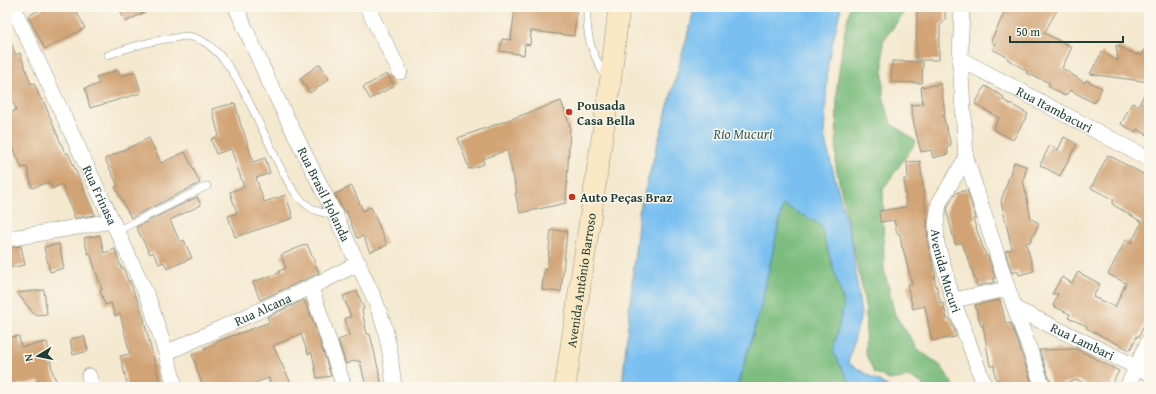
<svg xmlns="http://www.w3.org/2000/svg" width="1156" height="394" viewBox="0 0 1156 394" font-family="'Gentium Book Plus',serif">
	<rect width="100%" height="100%" fill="#fbf7ec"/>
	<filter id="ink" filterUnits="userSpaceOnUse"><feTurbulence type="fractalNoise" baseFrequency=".025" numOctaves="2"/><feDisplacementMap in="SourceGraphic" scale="8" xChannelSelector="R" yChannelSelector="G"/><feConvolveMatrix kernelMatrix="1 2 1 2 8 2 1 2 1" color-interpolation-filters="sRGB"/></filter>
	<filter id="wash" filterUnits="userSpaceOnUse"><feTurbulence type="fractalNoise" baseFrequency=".012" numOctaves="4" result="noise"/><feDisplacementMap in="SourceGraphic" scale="16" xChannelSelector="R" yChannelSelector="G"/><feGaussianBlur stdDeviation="0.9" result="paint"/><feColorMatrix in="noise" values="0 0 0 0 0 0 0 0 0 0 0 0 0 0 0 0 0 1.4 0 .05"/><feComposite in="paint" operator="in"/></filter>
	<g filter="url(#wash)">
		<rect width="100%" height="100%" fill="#f4e8cf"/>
		<g fill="#7bbc7e" stroke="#4d7c59">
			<path d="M 850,7 L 908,7 L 883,41 L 883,96 L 891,124 L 908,135 L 916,142 L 883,189 L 884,269 L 895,315 L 918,349 L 942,367 L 954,387 L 923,387 L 923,384 L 910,377 L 889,380 L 874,372 L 865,353 L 866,310 L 861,283 L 836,167 L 837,86 L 843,41 Z"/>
			<path d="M 783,205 L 820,223 L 844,303 L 834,352 L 852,387 L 737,387 L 760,310 Z"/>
		</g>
		<path fill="#79c0f1" stroke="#4c7e92" d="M 695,7 L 841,7 L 828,62 L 824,136 L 852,243 L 861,315 L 848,363 L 889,387 L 852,387 L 833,352 L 844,303 L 820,224 L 783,205 L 760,310 L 737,387 L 622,387 L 639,212 Z"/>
		<g id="blocks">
			<g fill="#d1a375">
				<path d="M 45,7 L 74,7 L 85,28 L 45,49 L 28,16 Z"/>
				<path d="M 119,7 L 156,7 L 125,22 Z"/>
				<path d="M 515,7 L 577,7 L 574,36 L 531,31 L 530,45 L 525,44 L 524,55 L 500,51 L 502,39 L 511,40 Z"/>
				<path d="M 1007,7 L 1059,7 L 1044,33 L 1072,47 L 1062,68 L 1085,83 L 1086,80 L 1102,88 L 1094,103 L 1070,90 L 1065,96 L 1048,86 L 1050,83 L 1026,73 L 1027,71 L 1007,59 L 1008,57 L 992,49 L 995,44 L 991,41 Z"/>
				<path d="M 917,8 L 945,9 L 945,20 L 940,26 L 940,38 L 939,38 L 939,60 L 916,60 Z"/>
				<path d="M 7,34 L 16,55 L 20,53 L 31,84 L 34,83 L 41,100 L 43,100 L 65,153 L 68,153 L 95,215 L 75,218 L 62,184 L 52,189 L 49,182 L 32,188 L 27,167 L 22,168 L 7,133 L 7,114 L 16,110 L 7,85 Z"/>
				<path d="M 1149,42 L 1149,82 L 1090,74 L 1102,52 L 1118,61 L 1116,45 L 1137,55 L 1138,53 L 1141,56 Z"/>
				<path d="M 892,61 L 923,62 L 922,83 L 891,82 Z"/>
				<path d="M 320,64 L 329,79 L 310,93 L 300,78 Z"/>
				<path d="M 118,70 L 120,76 L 135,72 L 141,93 L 90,108 L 85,88 L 99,84 L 96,77 Z"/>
				<path d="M 387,74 L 394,86 L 370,99 L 363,87 Z"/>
				<path d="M 941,84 L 945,115 L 943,115 L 951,145 L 947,146 L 948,154 L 933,158 L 931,150 L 921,152 L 914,125 L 911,105 L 923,104 L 921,87 Z"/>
				<path d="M 985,86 L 1004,97 L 1003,100 L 1028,114 L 1013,140 L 993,129 L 999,118 L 975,104 Z"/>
				<path d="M 1149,86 L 1149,136 L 1137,129 L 1136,132 L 1121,124 L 1132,103 L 1138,106 Z"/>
				<path d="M 561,101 L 570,126 L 566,203 L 520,213 L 515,193 L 517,193 L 507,150 L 483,159 L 484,164 L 469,169 L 458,138 Z"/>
				<path d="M 235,103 L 242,129 L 243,129 L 253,162 L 265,158 L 270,173 L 256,178 L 264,202 L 286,195 L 293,218 L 235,237 L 228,216 L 237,213 L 230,192 L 244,187 L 231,149 L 216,154 L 211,139 L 219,136 L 212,109 Z"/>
				<path d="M 1064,137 L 1077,144 L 1060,176 L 1040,165 L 1050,145 L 1058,150 Z"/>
				<path d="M 149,138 L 161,163 L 185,152 L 200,183 L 131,218 L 115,187 L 118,186 L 105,159 Z"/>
				<path d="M 1108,155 L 1149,177 L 1149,313 L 1139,337 L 1137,336 L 1130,350 L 1086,328 L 1087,326 L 1068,318 L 1070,314 L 1053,306 L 1058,294 L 1052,294 L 1062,277 L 1072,283 L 1078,272 L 1100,284 L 1093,297 L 1115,307 L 1126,283 L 1108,274 L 1126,240 L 1131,243 L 1142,222 L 1112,204 L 1114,200 L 1091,188 Z"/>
				<path d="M 920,161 L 927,222 L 928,245 L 936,277 L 934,277 L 941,304 L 943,303 L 947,319 L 950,319 L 954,330 L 956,337 L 932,341 L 925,306 L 913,309 L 907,285 L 912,284 L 903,248 L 902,248 L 900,234 L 897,234 L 894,220 L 880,222 L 879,211 L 906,207 L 904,179 L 908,179 L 907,162 Z"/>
				<path d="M 1014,162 L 1027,167 L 1023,180 L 1031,219 L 1039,223 L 1030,242 L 1026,243 L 1034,271 L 1019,275 L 1018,271 L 1012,273 L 1005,251 L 1012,249 L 1001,201 Z"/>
				<path d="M 352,186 L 363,211 L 371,207 L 387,245 L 370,252 L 363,236 L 357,238 L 346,211 L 344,212 L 335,194 Z"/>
				<path d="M 967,190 L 976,219 L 973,219 L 986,256 L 988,256 L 995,278 L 993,278 L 995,282 L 977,286 L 969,260 L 968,260 L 962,243 L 955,244 L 947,212 L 948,206 L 956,193 Z"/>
				<path d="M 197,197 L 201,205 L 170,220 L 180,242 L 184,240 L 192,258 L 167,269 L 164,262 L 159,264 L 153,252 L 150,254 L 136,227 Z"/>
				<path d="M 551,230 L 567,231 L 561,292 L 542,290 L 544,269 L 547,270 Z"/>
				<path d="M 100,235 L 104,253 L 115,249 L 121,268 L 123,267 L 128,281 L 130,281 L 135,296 L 136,296 L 145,321 L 144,321 L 161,387 L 128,387 L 120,356 L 130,354 L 120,314 L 115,316 L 111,303 L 105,305 L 100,290 L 102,290 L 90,253 L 88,254 L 84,238 Z"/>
				<path d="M 59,244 L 64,268 L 50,272 L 44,247 Z"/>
				<path d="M 307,244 L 319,273 L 260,300 L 253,282 L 279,273 L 279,271 L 286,268 L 281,255 Z"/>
				<path d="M 21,246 L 25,265 L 7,268 L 7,248 Z"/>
				<path d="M 44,290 L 47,314 L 35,315 L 17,293 Z"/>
				<path d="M 357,291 L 364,309 L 362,310 L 367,334 L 370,334 L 382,385 L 372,387 L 366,387 L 360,361 L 358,362 L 357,360 L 346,364 L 338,340 L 349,336 L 345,318 L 351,317 L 343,296 Z"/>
				<path d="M 304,300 L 313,321 L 331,376 L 317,378 L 312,353 L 308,354 L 301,334 L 273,346 L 291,383 L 270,387 L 269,378 L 242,387 L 203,387 L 192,354 L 204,350 L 204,348 L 217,343 L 216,342 L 270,322 L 267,317 Z"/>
				<path d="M 1000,300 L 1006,324 L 1011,323 L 1033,387 L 1000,387 L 999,379 L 996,380 L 994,366 L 990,366 L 983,325 L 981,326 L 975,305 Z"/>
				<path d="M 19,336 L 21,347 L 47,342 L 53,374 L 59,387 L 41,387 L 39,381 L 9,387 L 7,377 L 7,338 Z"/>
				<path d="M 84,336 L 88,351 L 73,355 L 70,339 Z"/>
				<path d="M 1077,349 L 1119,371 L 1110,387 L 1091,387 L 1078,380 L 1052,386 L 1039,350 Z"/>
			</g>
		</g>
	</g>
	<g filter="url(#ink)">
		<use href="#blocks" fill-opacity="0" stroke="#8a9282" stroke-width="1"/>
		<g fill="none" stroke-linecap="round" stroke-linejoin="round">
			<defs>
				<g id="lane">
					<path d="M 587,7 C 586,39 591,51 606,78"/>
					<path d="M 108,55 C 130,47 152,40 175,38 C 179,37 183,36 187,36 C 224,40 247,98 261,127 C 267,139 273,151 278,163 C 286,177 293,195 307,205 C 315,212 324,213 335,215"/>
					<path d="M 117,231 L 207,186"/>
				</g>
				<g id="street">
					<path id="s1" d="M 13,7 L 149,300 L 166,353 L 175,387"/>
					<path id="s2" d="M 236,7 L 269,82 L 335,215 L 375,300 L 385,328 L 390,353 L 394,387"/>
					<path d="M 367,7 L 400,72"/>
					<path id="s3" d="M 962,7 L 960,59 L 966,158 L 939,203 L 936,225 L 937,244 L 953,300 L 985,387"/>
					<path id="s4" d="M 960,59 L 1149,159"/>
					<path d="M 966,158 L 1008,289 L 1043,387"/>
					<path d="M 7,239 L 112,221"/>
					<path d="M 311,287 L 344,387"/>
					<path d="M 953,300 L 1008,289"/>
					<path id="s5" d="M 1016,309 L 1149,373"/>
					<path id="s6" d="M 166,353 L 311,287 L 359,263"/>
					<path d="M 89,376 L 92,387"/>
					<path d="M 1127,387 L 1149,340"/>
				</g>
				<g id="secondary">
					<path id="s7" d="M 565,387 L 610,85 L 619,7"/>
				</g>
			</defs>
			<use href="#lane" stroke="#8a9282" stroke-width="8"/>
			<use href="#street" stroke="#8a9282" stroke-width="16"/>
			<use href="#secondary" stroke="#8a9282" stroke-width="22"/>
			<use href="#lane" stroke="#fff" stroke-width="7"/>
			<use href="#street" stroke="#fff" stroke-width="15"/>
			<use href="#secondary" stroke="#fae7c3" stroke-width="21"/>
		</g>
	</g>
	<g fill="#c8321e" stroke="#fbf7ec" stroke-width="1.5">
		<circle cx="569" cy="112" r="4"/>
		<circle cx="572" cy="197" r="4"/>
	</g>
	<g text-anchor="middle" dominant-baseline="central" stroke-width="3" stroke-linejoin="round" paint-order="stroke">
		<g font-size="13" font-weight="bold" fill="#1f3d34" stroke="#fbf7ec" text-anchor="start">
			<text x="577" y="105">Pousada<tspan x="577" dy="15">Casa Bella</tspan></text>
			<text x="580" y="197">Auto Peças Braz</text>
		</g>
		<g font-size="13" fill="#1f3d34" stroke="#fbf7ec">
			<text stroke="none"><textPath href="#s4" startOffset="107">Rua Itambacuri</textPath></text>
			<text stroke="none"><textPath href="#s2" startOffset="207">Rua Brasil Holanda</textPath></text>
			<text stroke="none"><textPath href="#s1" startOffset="207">Rua Frinasa</textPath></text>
			<text stroke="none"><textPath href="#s3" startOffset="273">Avenida Mucuri</textPath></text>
			<text stroke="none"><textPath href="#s7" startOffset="108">Avenida Antônio Barroso</textPath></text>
			<text stroke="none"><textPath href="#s6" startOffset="106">Rua Alcana</textPath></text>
			<text stroke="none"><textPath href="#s5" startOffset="74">Rua Lambari</textPath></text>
		</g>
		<g font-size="14" font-style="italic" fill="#365e63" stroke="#fbf7ec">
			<text x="743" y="134">Rio Mucuri</text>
		</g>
	</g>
	<rect width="1156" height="394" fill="none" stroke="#fbf7ec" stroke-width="24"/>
	<g transform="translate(38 356) rotate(260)" stroke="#fbf7ec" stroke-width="3" paint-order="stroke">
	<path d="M0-3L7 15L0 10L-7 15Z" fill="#1f3d34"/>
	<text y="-6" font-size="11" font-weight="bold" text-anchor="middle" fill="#1f3d34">N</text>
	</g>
	<path d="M1010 36v6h113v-6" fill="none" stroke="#1f3d34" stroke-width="2"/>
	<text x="1016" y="36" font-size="12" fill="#1f3d34" stroke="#fbf7ec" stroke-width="3" paint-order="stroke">50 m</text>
</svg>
